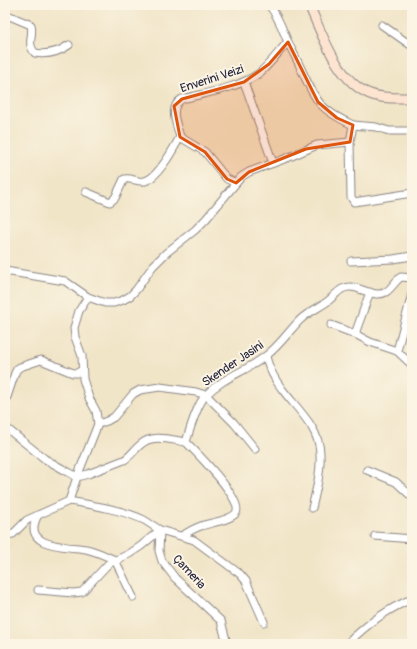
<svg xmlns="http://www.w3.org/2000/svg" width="417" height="649" viewBox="0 0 417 649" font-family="Pangolin,sans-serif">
	<rect width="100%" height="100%" fill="#fcf5e5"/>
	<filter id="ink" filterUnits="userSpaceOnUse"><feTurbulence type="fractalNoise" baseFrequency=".025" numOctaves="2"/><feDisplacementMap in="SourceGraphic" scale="8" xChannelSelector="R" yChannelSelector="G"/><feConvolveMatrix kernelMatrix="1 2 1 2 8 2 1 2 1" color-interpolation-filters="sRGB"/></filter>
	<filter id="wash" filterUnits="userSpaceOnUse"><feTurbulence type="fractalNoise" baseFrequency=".012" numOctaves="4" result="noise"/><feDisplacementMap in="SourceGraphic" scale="16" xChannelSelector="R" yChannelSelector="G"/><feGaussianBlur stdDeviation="0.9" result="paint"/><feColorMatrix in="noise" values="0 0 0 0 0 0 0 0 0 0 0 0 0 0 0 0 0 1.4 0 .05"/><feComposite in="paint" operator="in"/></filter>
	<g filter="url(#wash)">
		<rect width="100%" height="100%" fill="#f1e5c8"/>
	</g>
	<g filter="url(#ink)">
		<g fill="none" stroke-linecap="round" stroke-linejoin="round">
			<defs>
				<g id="street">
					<path d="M 5,14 L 31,25 C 34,36 26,43 35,53 C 47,55 59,52 69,45"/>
					<path d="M 382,25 L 412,46"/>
					<path d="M 244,82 L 273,163"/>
					<path d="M 353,125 L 376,127 L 389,131 L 412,131"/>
					<path d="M 180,137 L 205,152 L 227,179 L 236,183"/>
					<path d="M 350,142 L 351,197 L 354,202 L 412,193"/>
					<path d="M 86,192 L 110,202 L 115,198 L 124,179 C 131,177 138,183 145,181 C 158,178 174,148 180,137 C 177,125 168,107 182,99 C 206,93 238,88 258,74 C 270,65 278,52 288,42"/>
					<path d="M 351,261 L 393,259 L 412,256"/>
					<path d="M 5,271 L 65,281 L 88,297 L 105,303 L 114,303 L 123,300 L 130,296 L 136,290 L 153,266 L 166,253 L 195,230 L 206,219 L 241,177 L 249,172 L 287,158 L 317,145 L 350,142 L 353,125 C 320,110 317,103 302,71 C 298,61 292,51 287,40 C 282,28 278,16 269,5"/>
					<path d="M 370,292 L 355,334 L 370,342 L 397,351 L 412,365"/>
					<path d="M 331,325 L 355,334"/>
					<path d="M 397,351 L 412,294"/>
					<path d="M 266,357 C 269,368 275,380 282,389 C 296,408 320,428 320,454 C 321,472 316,491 312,508"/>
					<path d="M 5,403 L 15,373 L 17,369 L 20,367 L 41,360 L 73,373 L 77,373 L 82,370"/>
					<path d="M 98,424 L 107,421 L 114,417 L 133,394 L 140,390 L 160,387 L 196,392 L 206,395 L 234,423 L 255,449"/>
					<path d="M 5,427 L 45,459 L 77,477 L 98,424 L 96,411 L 89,398 L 83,379 L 82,356 L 75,337 L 74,328 L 79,311 L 88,297"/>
					<path d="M 367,470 L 396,482 L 412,497"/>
					<path d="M 69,501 L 77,477 L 88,474 L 124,460 C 131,456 134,450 140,445 C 152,433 171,440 186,442 C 190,429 197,404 206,395 C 223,377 249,370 267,355 C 280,345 289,331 300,320 C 308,312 319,308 328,301 C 333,297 337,292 342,289 C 356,281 372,300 386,292 C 392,288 395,281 401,277 L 412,278"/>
					<path d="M 69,501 C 92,505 123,510 144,520 C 149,523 155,527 160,530 L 159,551 L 162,561 L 175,578 L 221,621 L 227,644"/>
					<path d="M 38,515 C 20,548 66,546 86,549 C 96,551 106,556 115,560 L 133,597"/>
					<path d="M 5,535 L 13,534 L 27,520 L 69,501"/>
					<path d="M 182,536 C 188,532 195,528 201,526 C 210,523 231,520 236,513 C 245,501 195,451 186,442"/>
					<path d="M 375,536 L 412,539"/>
					<path d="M 38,590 L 73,593 L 82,592 L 108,564 L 129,554 L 141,546 L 160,530 L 194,540 L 240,574 L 246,581 L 264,622"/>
					<path d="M 347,644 C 365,626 389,608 412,599"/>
				</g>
				<path id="secondary" d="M 309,5 C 322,34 338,82 370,94 C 383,99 398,98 412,98"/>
			</defs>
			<use href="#street" stroke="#8a8482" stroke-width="9"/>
			<use href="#secondary" stroke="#8a8482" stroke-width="11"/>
			<use href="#street" stroke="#fff" stroke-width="7"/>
			<use href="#secondary" stroke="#fde4d0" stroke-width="9"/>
		</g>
	</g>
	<path fill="#de560e" fill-opacity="0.2" stroke="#de560e" stroke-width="3" stroke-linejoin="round" d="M 288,42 L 318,102 L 337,118 L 353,125 L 350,142 L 306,149 L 249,172 L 236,183 L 227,179 L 205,152 L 180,137 L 174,106 L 182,99 L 244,82 L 269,64 Z"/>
	<g text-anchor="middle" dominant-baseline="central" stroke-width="4" stroke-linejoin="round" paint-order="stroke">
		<g font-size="12" fill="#22223b" stroke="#fcf5e5">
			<text transform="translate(212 79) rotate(-18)">Enverini Veizi</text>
			<text transform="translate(233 364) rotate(-34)">Skender Jasini</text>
			<text transform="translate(189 572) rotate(47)">Çameria</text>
		</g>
	</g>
	<rect width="417" height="649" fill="none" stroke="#fcf5e5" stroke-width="20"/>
</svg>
